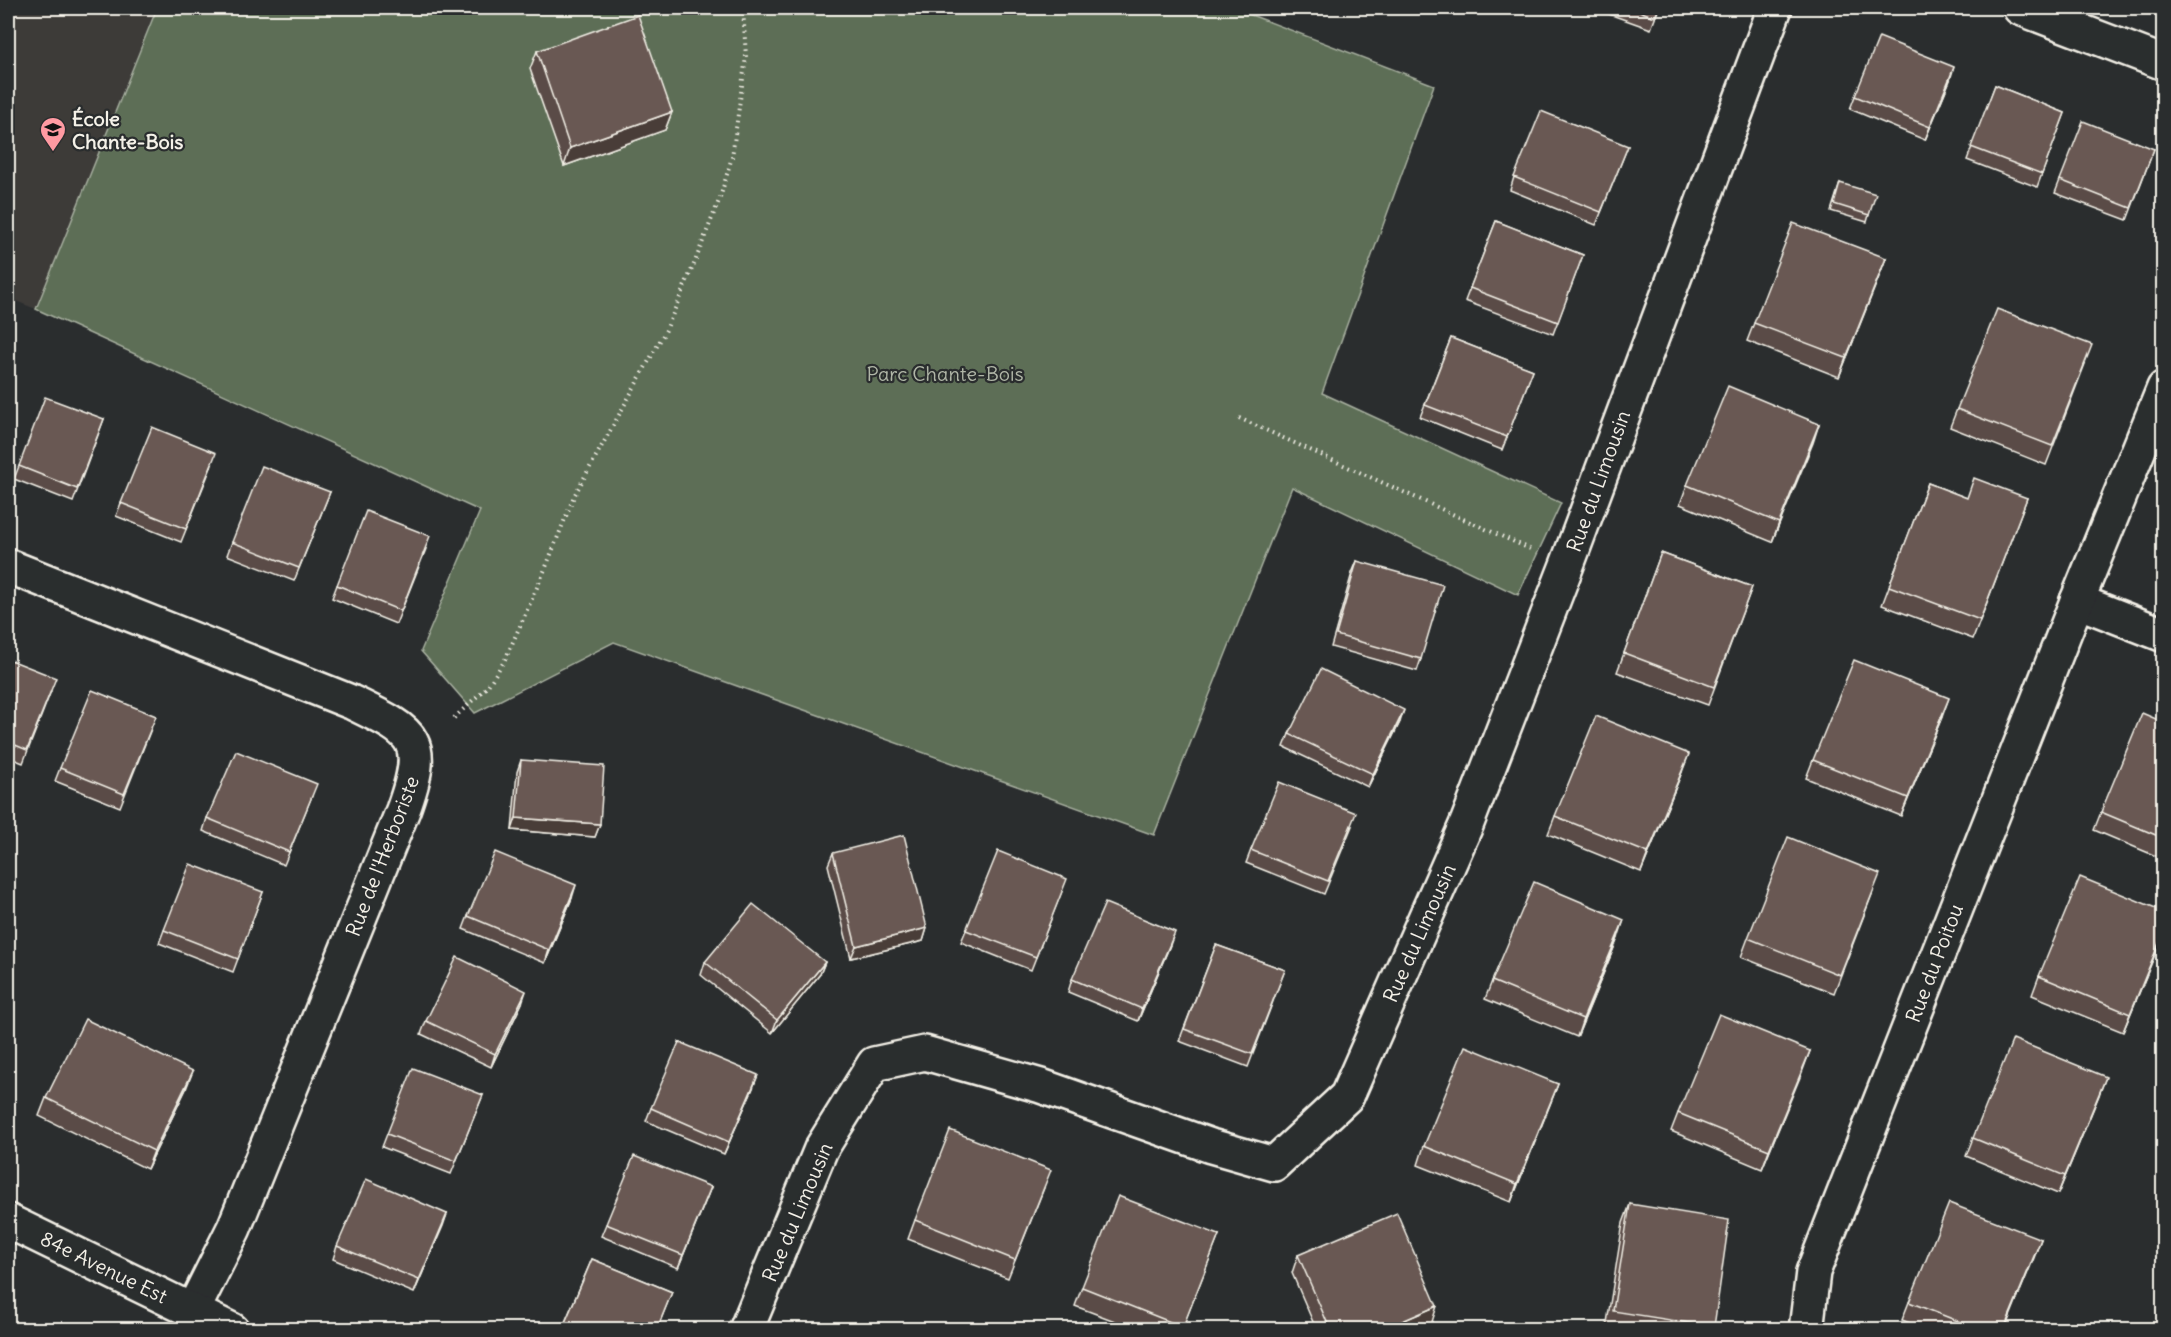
<svg xmlns="http://www.w3.org/2000/svg" width="2171" height="1337" viewBox="0 0 2171 1337" font-family="Delius,sans-serif">
	<rect width="100%" height="100%" fill="#2a2d2e"/>
	<filter id="ink" filterUnits="userSpaceOnUse"><feTurbulence type="fractalNoise" baseFrequency=".0167" numOctaves="2"/><feDisplacementMap in="SourceGraphic" scale="12" xChannelSelector="R" yChannelSelector="G"/><feConvolveMatrix kernelMatrix="1 2 1 2 8 2 1 2 1" color-interpolation-filters="sRGB"/></filter>
	<g filter="url(#ink)">
		<path fill="#3d3a39" d="M 8,8 L 156,8 L 36,309 L 8,298 Z"/>
		<path fill="#5d6e57" stroke="#a8b0a0" stroke-width="1.5" d="M 157,8 L 1233,8 L 1434,85 L 1322,393 L 1561,503 L 1518,595 L 1292,487 L 1154,835 L 614,642 L 475,713 L 421,651 L 480,511 L 36,309 Z"/>
		<g fill="none" stroke-linecap="round" stroke-linejoin="round">
			<defs>
				<g id="street">
					<path d="M 2020,8 L 2164,63"/>
					<path d="M 8,566 L 351,702 C 415,733 429,738 403,810 L 234,1228 L 193,1310"/>
					<path d="M 2077,601 L 2164,635"/>
					<path d="M 8,1221 L 232,1330"/>
					<path d="M 746,1330 L 821,1149 L 874,1064 L 925,1053 L 1041,1086 L 1211,1146 L 1274,1164 L 1347,1096 L 1467,823 L 1567,565 L 1775,8"/>
					<path d="M 1806,1330 L 1813,1272 L 2077,601 L 2164,388"/>
				</g>
			</defs>
			<use href="#street" stroke="#f4f1e8" stroke-width="38"/>
			<g stroke="#f4f1e8" stroke-width="4" stroke-dasharray="1.5 4.5" stroke-linecap="butt">
				<path d="M 1239,418 L 1530,549"/>
				<path d="M 454,718 L 487,687 L 505,660 L 546,567 L 574,496 L 666,330 L 694,264 L 720,198 L 732,157 L 746,57 L 743,8"/>
			</g>
			<use href="#street" stroke="#2a2d2e" stroke-width="33"/>
		</g>
		<g fill="#5a4c47" stroke="#f4f1e8" stroke-width="1.5">
			<path d="M 1592,8 L 1659,8 L 1651,29 Z"/>
			<path d="M 537,51 L 672,112 L 665,130 L 564,166 L 530,69 Z"/>
			<path d="M 1950,80 L 1925,140 L 1850,109 L 1855,96 Z"/>
			<path d="M 1995,85 L 2065,113 L 2037,187 L 1967,160 Z"/>
			<path d="M 1628,146 L 1596,225 L 1510,190 L 1514,177 Z"/>
			<path d="M 2154,149 L 2127,220 L 2055,193 L 2060,180 Z"/>
			<path d="M 1840,183 L 1869,215 L 1867,222 L 1831,211 Z"/>
			<path d="M 1496,221 L 1583,255 L 1553,334 L 1465,301 Z"/>
			<path d="M 1886,258 L 1839,377 L 1747,341 L 1754,323 Z"/>
			<path d="M 1451,338 L 1533,370 L 1502,450 L 1420,417 Z"/>
			<path d="M 2085,364 L 2046,465 L 1950,427 L 1957,409 Z"/>
			<path d="M 104,419 L 73,502 L 14,479 L 19,466 Z"/>
			<path d="M 1819,424 L 1772,542 L 1680,504 L 1687,485 Z"/>
			<path d="M 212,465 L 181,542 L 116,516 L 121,503 Z"/>
			<path d="M 1928,483 L 1967,498 L 2027,498 L 1973,639 L 1882,605 Z"/>
			<path d="M 330,492 L 294,581 L 227,555 L 232,542 Z"/>
			<path d="M 426,549 L 396,624 L 332,598 L 337,585 Z"/>
			<path d="M 1661,553 L 1752,587 L 1708,705 L 1617,672 Z"/>
			<path d="M 1357,561 L 1421,659 L 1417,671 L 1331,647 L 1352,573 Z"/>
			<path d="M 8,659 L 51,691 L 23,763 L 8,757 Z"/>
			<path d="M 1942,717 L 1901,816 L 1806,778 L 1813,760 Z"/>
			<path d="M 1400,722 L 1368,787 L 1284,747 L 1289,734 Z"/>
			<path d="M 2163,722 L 2163,859 L 2094,830 L 2101,812 Z"/>
			<path d="M 151,729 L 120,807 L 55,781 L 60,768 Z"/>
			<path d="M 521,760 L 600,824 L 595,837 L 512,830 L 517,772 Z"/>
			<path d="M 1682,772 L 1641,872 L 1548,834 L 1555,816 Z"/>
			<path d="M 312,796 L 284,865 L 203,831 L 207,818 Z"/>
			<path d="M 1352,826 L 1324,894 L 1246,863 L 1251,850 Z"/>
			<path d="M 833,853 L 927,928 L 923,941 L 851,958 L 828,865 Z"/>
			<path d="M 1062,891 L 1031,970 L 961,942 L 966,930 Z"/>
			<path d="M 263,892 L 233,972 L 159,943 L 164,930 Z"/>
			<path d="M 1873,892 L 1834,993 L 1741,957 L 1748,938 Z"/>
			<path d="M 572,898 L 545,963 L 463,929 L 468,916 Z"/>
			<path d="M 2163,935 L 2123,1032 L 2032,995 L 2039,976 Z"/>
			<path d="M 1618,938 L 1577,1037 L 1485,999 L 1492,981 Z"/>
			<path d="M 1170,945 L 1138,1021 L 1068,992 L 1072,979 Z"/>
			<path d="M 1216,945 L 1285,970 L 1248,1067 L 1179,1041 Z"/>
			<path d="M 705,962 L 825,962 L 820,974 L 772,1033 L 701,975 Z"/>
			<path d="M 522,1003 L 491,1067 L 421,1034 L 426,1021 Z"/>
			<path d="M 1810,1051 L 1762,1169 L 1671,1131 L 1678,1113 Z"/>
			<path d="M 1558,1084 L 1511,1202 L 1418,1165 L 1424,1146 Z"/>
			<path d="M 753,1088 L 724,1154 L 646,1121 L 651,1108 Z"/>
			<path d="M 186,1089 L 147,1169 L 39,1116 L 46,1098 Z"/>
			<path d="M 483,1095 L 451,1174 L 382,1147 L 387,1134 Z"/>
			<path d="M 2099,1095 L 2058,1194 L 1966,1156 L 1973,1138 Z"/>
			<path d="M 711,1187 L 678,1268 L 601,1236 L 606,1224 Z"/>
			<path d="M 1044,1188 L 1008,1278 L 908,1239 L 915,1220 Z"/>
			<path d="M 1630,1204 L 1714,1327 L 1713,1329 L 1606,1329 L 1623,1223 Z"/>
			<path d="M 447,1214 L 414,1293 L 333,1259 L 337,1246 Z"/>
			<path d="M 1219,1235 L 1182,1329 L 1136,1329 L 1075,1306 L 1082,1287 Z"/>
			<path d="M 2041,1239 L 2005,1329 L 1925,1329 L 1902,1320 L 1909,1302 Z"/>
			<path d="M 1298,1255 L 1431,1325 L 1419,1329 L 1316,1329 L 1292,1273 Z"/>
			<path d="M 592,1259 L 672,1292 L 657,1329 L 562,1329 Z"/>
		</g>
		<g fill="#4a3e39" stroke="#f4f1e8" stroke-width="1.5">
			<path d="M 1954,67 L 1950,80 L 1925,140 L 1930,127 Z"/>
			<path d="M 672,112 L 665,130 L 564,166 L 570,148 Z"/>
			<path d="M 1886,258 L 1879,277 L 1839,377 L 1846,358 Z"/>
			<path d="M 1819,424 L 1813,443 L 1772,542 L 1779,523 Z"/>
			<path d="M 1949,698 L 1942,717 L 1901,816 L 1908,798 Z"/>
			<path d="M 1404,710 L 1400,722 L 1368,787 L 1373,774 Z"/>
			<path d="M 1689,754 L 1682,772 L 1641,872 L 1648,853 Z"/>
			<path d="M 516,818 L 600,824 L 595,837 L 512,830 Z"/>
			<path d="M 576,885 L 572,898 L 545,963 L 549,950 Z"/>
			<path d="M 1624,920 L 1618,938 L 1577,1037 L 1583,1019 Z"/>
			<path d="M 927,928 L 923,941 L 851,958 L 856,946 Z"/>
			<path d="M 1175,932 L 1170,945 L 1138,1021 L 1142,1009 Z"/>
			<path d="M 2163,933 L 2163,935 L 2123,1032 L 2130,1014 Z"/>
			<path d="M 825,962 L 820,974 L 772,1033 L 777,1020 Z"/>
			<path d="M 526,991 L 522,1003 L 491,1067 L 495,1054 Z"/>
			<path d="M 14,1019 L 9,1031 L 8,1034 L 8,1029 Z"/>
			<path d="M 1810,1051 L 1803,1070 L 1762,1169 L 1769,1150 Z"/>
			<path d="M 193,1071 L 186,1089 L 147,1169 L 154,1151 Z"/>
			<path d="M 758,1075 L 753,1088 L 724,1154 L 729,1142 Z"/>
			<path d="M 2106,1077 L 2099,1095 L 2058,1194 L 2065,1176 Z"/>
			<path d="M 1558,1084 L 1551,1102 L 1511,1202 L 1517,1184 Z"/>
			<path d="M 711,1187 L 706,1200 L 678,1268 L 683,1255 Z"/>
			<path d="M 447,1214 L 443,1226 L 414,1293 L 419,1280 Z"/>
			<path d="M 2041,1239 L 2034,1258 L 2004,1329 Z"/>
			<path d="M 1437,1306 L 1431,1325 L 1419,1329 L 1384,1329 Z"/>
		</g>
		<g fill="#695852" stroke="#f4f1e8" stroke-width="1.5">
			<path d="M 1631,8 L 1659,8 L 1655,17 Z"/>
			<path d="M 638,15 L 672,112 L 570,148 L 537,51 Z"/>
			<path d="M 1879,37 L 1954,67 L 1930,127 L 1855,96 Z"/>
			<path d="M 1995,85 L 2065,113 L 2042,174 L 1971,147 Z"/>
			<path d="M 1541,111 L 1628,146 L 1601,212 L 1514,177 Z"/>
			<path d="M 2083,121 L 2154,149 L 2131,208 L 2060,180 Z"/>
			<path d="M 1840,183 L 1876,194 L 1869,215 L 1834,204 Z"/>
			<path d="M 1496,221 L 1583,255 L 1558,322 L 1470,288 Z"/>
			<path d="M 1793,223 L 1886,258 L 1846,358 L 1754,323 Z"/>
			<path d="M 1997,309 L 2092,345 L 2052,446 L 1957,409 Z"/>
			<path d="M 1451,338 L 1533,370 L 1507,437 L 1425,405 Z"/>
			<path d="M 1728,386 L 1819,424 L 1779,523 L 1687,485 Z"/>
			<path d="M 45,397 L 104,419 L 77,489 L 19,466 Z"/>
			<path d="M 152,427 L 216,453 L 186,529 L 121,503 Z"/>
			<path d="M 262,466 L 330,492 L 299,568 L 232,542 Z"/>
			<path d="M 1974,478 L 2027,498 L 1980,620 L 1889,586 L 1928,483 L 1967,498 Z"/>
			<path d="M 366,511 L 430,536 L 401,611 L 337,585 Z"/>
			<path d="M 1661,553 L 1752,587 L 1714,687 L 1624,653 Z"/>
			<path d="M 1357,561 L 1443,585 L 1421,659 L 1336,635 Z"/>
			<path d="M 8,659 L 56,678 L 27,750 L 8,742 Z"/>
			<path d="M 1854,660 L 1949,698 L 1908,798 L 1813,760 Z"/>
			<path d="M 1321,669 L 1404,710 L 1373,774 L 1289,734 Z"/>
			<path d="M 92,690 L 156,716 L 124,794 L 60,768 Z"/>
			<path d="M 2142,713 L 2163,722 L 2163,838 L 2101,812 Z"/>
			<path d="M 1596,716 L 1689,754 L 1648,853 L 1555,816 Z"/>
			<path d="M 236,751 L 317,784 L 289,852 L 207,818 Z"/>
			<path d="M 521,760 L 604,766 L 600,824 L 516,818 Z"/>
			<path d="M 1279,782 L 1356,813 L 1328,881 L 1251,850 Z"/>
			<path d="M 904,835 L 927,928 L 856,946 L 833,853 Z"/>
			<path d="M 1788,837 L 1880,874 L 1840,975 L 1748,938 Z"/>
			<path d="M 998,851 L 1067,879 L 1036,957 L 966,930 Z"/>
			<path d="M 495,852 L 576,885 L 549,950 L 468,916 Z"/>
			<path d="M 190,864 L 263,892 L 238,959 L 164,930 Z"/>
			<path d="M 2080,877 L 2163,911 L 2163,933 L 2130,1014 L 2039,976 Z"/>
			<path d="M 1534,882 L 1624,920 L 1583,1019 L 1492,981 Z"/>
			<path d="M 1105,903 L 1175,932 L 1142,1009 L 1072,979 Z"/>
			<path d="M 753,904 L 825,962 L 777,1020 L 705,962 Z"/>
			<path d="M 1216,945 L 1285,970 L 1252,1054 L 1184,1029 Z"/>
			<path d="M 457,957 L 526,991 L 495,1054 L 426,1021 Z"/>
			<path d="M 1719,1014 L 1810,1051 L 1769,1150 L 1678,1113 Z"/>
			<path d="M 8,1015 L 14,1019 L 8,1029 Z"/>
			<path d="M 85,1019 L 193,1071 L 154,1151 L 46,1098 Z"/>
			<path d="M 2013,1039 L 2106,1077 L 2065,1176 L 1973,1138 Z"/>
			<path d="M 679,1042 L 758,1075 L 729,1142 L 651,1108 Z"/>
			<path d="M 1465,1046 L 1558,1084 L 1517,1184 L 1424,1146 Z"/>
			<path d="M 413,1068 L 483,1095 L 456,1161 L 387,1134 Z"/>
			<path d="M 950,1130 L 1051,1170 L 1015,1260 L 915,1220 Z"/>
			<path d="M 634,1156 L 711,1187 L 683,1255 L 606,1224 Z"/>
			<path d="M 366,1179 L 447,1214 L 419,1280 L 337,1246 Z"/>
			<path d="M 1118,1196 L 1219,1235 L 1183,1327 L 1082,1287 Z"/>
			<path d="M 1949,1203 L 2041,1239 L 2004,1329 L 1978,1329 L 1909,1302 Z"/>
			<path d="M 1630,1204 L 1729,1220 L 1714,1327 L 1613,1311 Z"/>
			<path d="M 1397,1213 L 1437,1306 L 1384,1329 L 1330,1329 L 1298,1255 Z"/>
			<path d="M 592,1259 L 672,1292 L 657,1329 L 575,1329 L 564,1325 Z"/>
			<path d="M 2163,1315 L 2163,1329 L 2157,1329 Z"/>
		</g>
	</g>
	<defs>
		<symbol id="school-pin" viewBox="-11 -11 22 30"><path d="M0 17L-7.5 6A9.5 9.5 0 1 1 7.5 6Z" fill="#ff9aa2" stroke="#2a2d2e"/><path d="M0-5L7-2L0 1L-7-2ZM-4 1L0 2.5L4 1V4Q0 6-4 4Z" fill="#111"/></symbol>
	</defs>
	<g fill-rule="evenodd">
		<use href="#school-pin" x="38" y="115" width="30" height="40"/>
	</g>
	<g text-anchor="middle" dominant-baseline="central" stroke-width="4.5" stroke-linejoin="round" paint-order="stroke">
		<g font-size="20" font-weight="bold" fill="#f4f1e8" stroke="#2a2d2e" text-anchor="start">
			<text x="72" y="118">École<tspan x="72" dy="23">Chante-Bois</tspan></text>
		</g>
		<g font-size="20" fill="#b0b6a7" stroke="#2a2d2e">
			<text x="945" y="373">Parc Chante-Bois</text>
		</g>
		<g font-size="20" fill="#f4f1e8" stroke="#2a2d2e">
			<text transform="translate(1598 481) rotate(-70)">Rue du Limousin</text>
			<text transform="translate(382 856) rotate(-69)">Rue de l'Herboriste</text>
			<text transform="translate(1419 933) rotate(-66)">Rue du Limousin</text>
			<text transform="translate(1934 963) rotate(-69)">Rue du Poitou</text>
			<text transform="translate(797 1212) rotate(-67)">Rue du Limousin</text>
			<text transform="translate(104 1267) rotate(26)">84e Avenue Est</text>
		</g>
	</g>
	<rect width="2171" height="1337" fill="none" stroke="#2a2d2e" stroke-width="30"/>
	<rect x="15" y="15" width="2141" height="1307" fill="none" stroke="#f4f1e8" stroke-width="2" filter="url(#ink)"/>
</svg>
